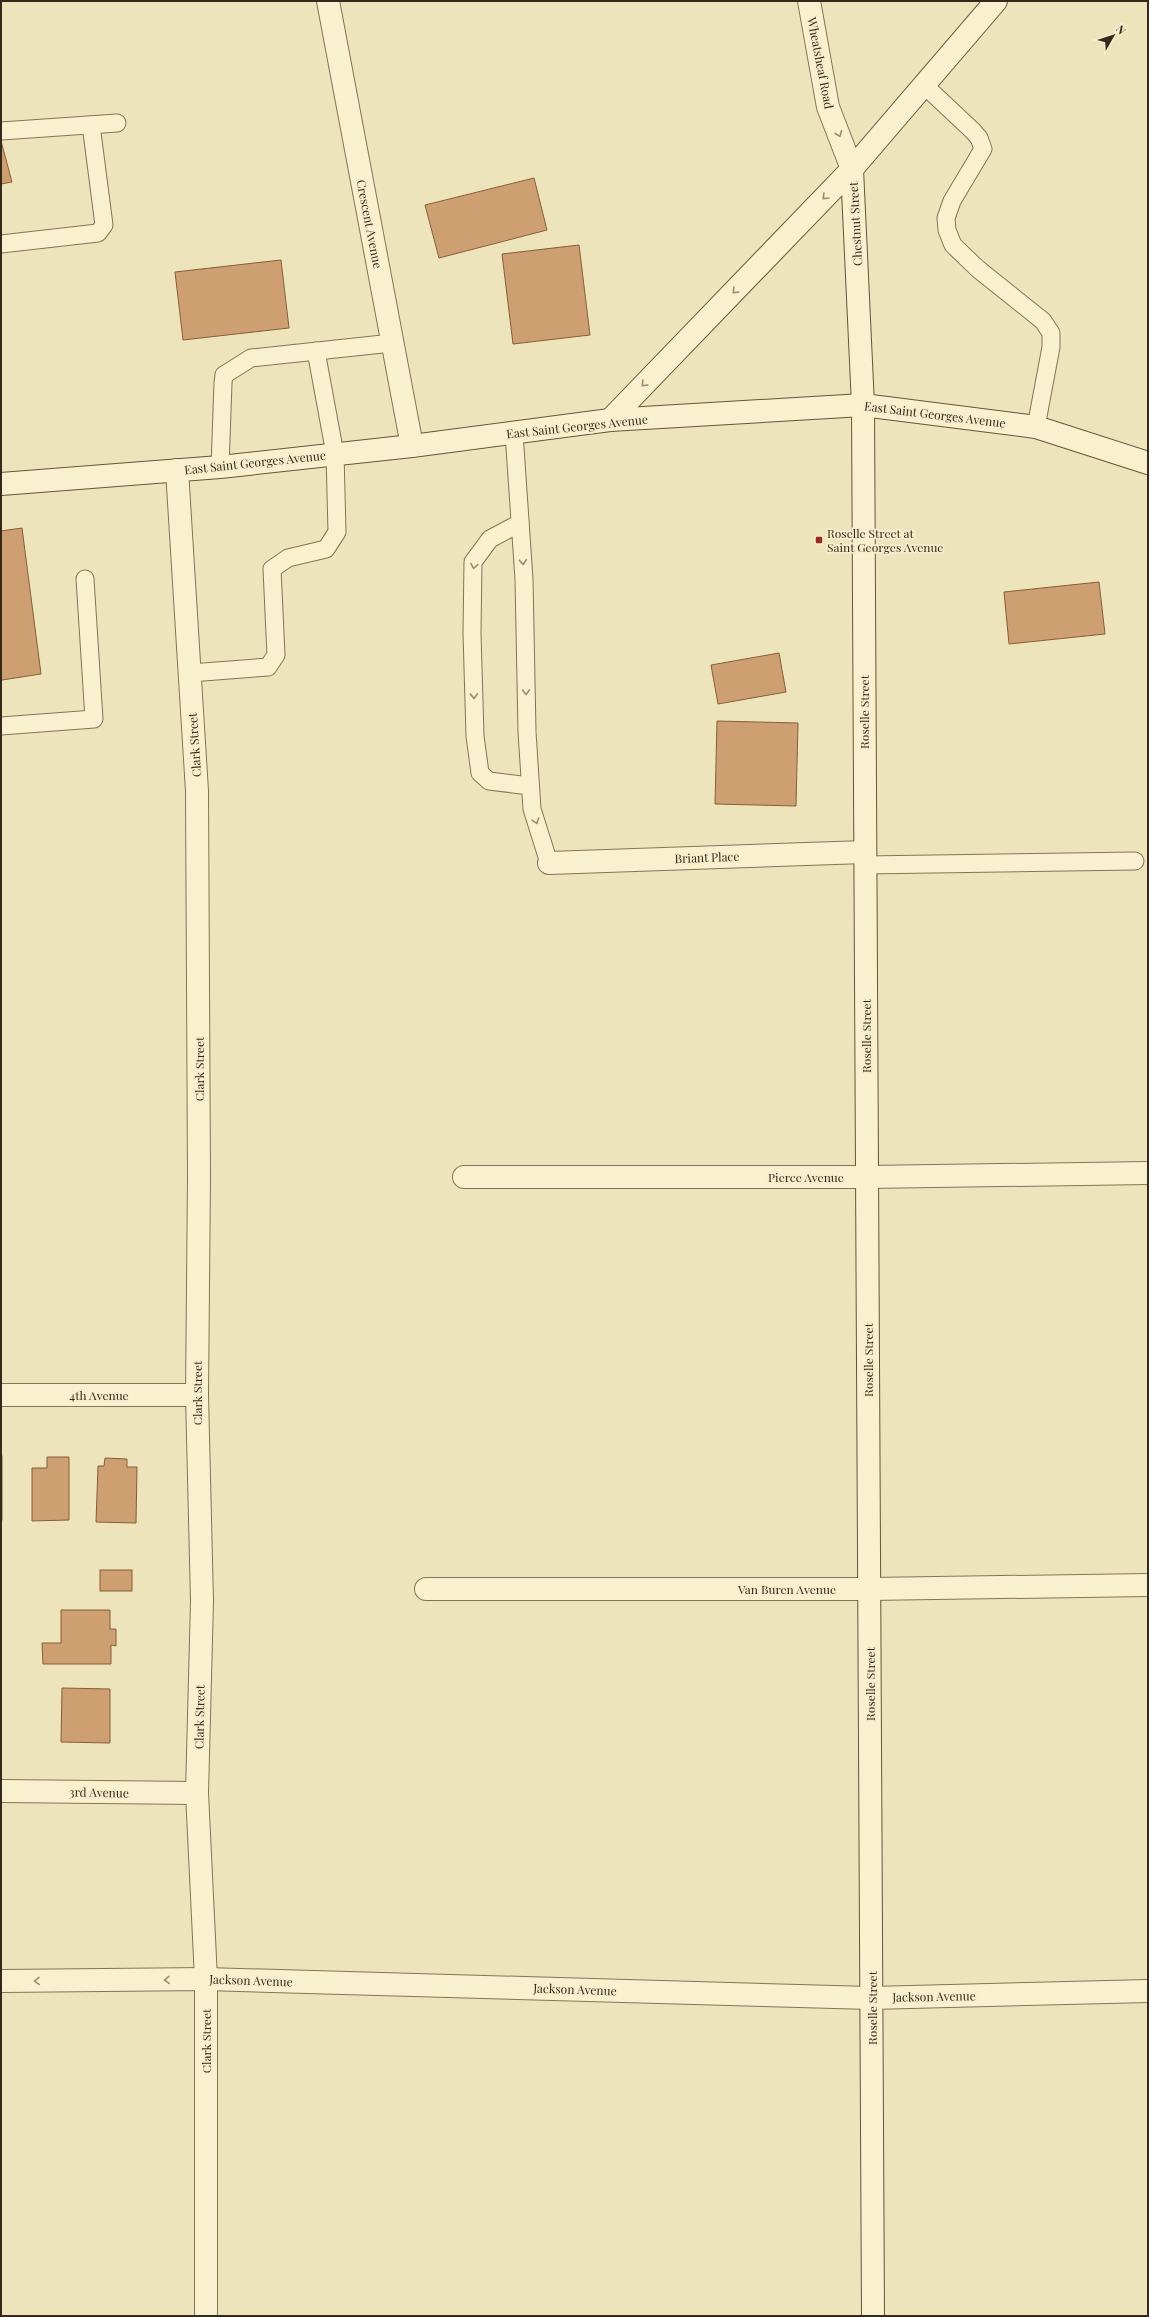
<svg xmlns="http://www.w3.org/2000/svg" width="1149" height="2317" viewBox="0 0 1149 2317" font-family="'Playfair Display',serif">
	<rect width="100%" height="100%" fill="#eee4bc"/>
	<g fill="#cd9f71" stroke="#855f3b">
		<path d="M 1,141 L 12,182 L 1,184 Z"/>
		<path d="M 534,178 L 547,230 L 439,258 L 425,205 Z"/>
		<path d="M 579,245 L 590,335 L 513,344 L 502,254 Z"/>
		<path d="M 281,260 L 289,328 L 183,340 L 175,272 Z"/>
		<path d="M 22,528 L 41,674 L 2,680 L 1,682 L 1,531 Z"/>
		<path d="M 1099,582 L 1105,634 L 1009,644 L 1004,592 Z"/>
		<path d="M 779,653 L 786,692 L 718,704 L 711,665 Z"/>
		<path d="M 717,721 L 798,723 L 796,806 L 715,804 Z"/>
		<rect x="1" y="1456" width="1" height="64"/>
		<path d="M 47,1457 L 69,1457 L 69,1520 L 32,1521 L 32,1468 L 47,1468 Z"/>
		<path d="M 105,1458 L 127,1459 L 127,1467 L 137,1467 L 136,1523 L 96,1522 L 98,1466 L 104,1466 Z"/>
		<rect x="100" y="1570" width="32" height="21"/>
		<path d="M 61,1610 L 110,1610 L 110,1629 L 116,1629 L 116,1646 L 111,1645 L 111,1664 L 43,1664 L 42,1643 L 61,1643 Z"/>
		<path d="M 62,1688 L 110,1689 L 110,1743 L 61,1742 Z"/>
	</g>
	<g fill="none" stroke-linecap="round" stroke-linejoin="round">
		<defs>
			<g id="lane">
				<path d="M 924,85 L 973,131 L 979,138 L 983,149 L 952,201 L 946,218 L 947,230 L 953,245 L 978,269 L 1043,321 L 1051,333 L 1051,347 L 1036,427"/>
				<path d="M 1,131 L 117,123"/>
				<path d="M 1,244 L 98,233 L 104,225 L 91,125"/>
				<path d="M 514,433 L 524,579 L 527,732 L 532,809 L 549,863"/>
				<path d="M 220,467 L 223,383 L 224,375 L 251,358 L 392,343"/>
				<path d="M 520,523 L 490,539 L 473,562 L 472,633 L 475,736 L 480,773 L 489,781 L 530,786"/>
				<path d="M 190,673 L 268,667 L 276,655 L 272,569 L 288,558 L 326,549 L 337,532 L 335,454 L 316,351"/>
				<path d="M 1,726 L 94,719 L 85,579"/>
				<path d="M 865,865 L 1135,861"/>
			</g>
			<g id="street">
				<path d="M 328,1 L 412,446"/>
				<path d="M 809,1 L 828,107 L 852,169"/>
				<path d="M 177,470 L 197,791 L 199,1177 L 197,1395 L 202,1601 L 197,1793 L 206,1979 L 206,2316"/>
				<path d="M 549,863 L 865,852"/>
				<path d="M 464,1177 L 867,1177 L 1148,1173"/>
				<path d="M 1,1395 L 197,1395"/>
				<path d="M 426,1589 L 869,1589 L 1148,1585"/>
				<path d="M 1,1791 L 197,1793"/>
				<path d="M 1,1981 L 206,1979 L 871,1998 L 1148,1991"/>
			</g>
			<g id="secondary">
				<path d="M 610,420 L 852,169"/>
				<path d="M 1,484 L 220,467 L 412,446 L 610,420 L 863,405 L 1036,427 L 1148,463"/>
				<path d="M 873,2316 L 863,405 L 852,169 L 996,1"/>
			</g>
		</defs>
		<use href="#lane" stroke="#867355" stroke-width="19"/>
		<use href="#street" stroke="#867355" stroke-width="24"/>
		<use href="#secondary" stroke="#675439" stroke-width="24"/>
		<use href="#lane" stroke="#f9f0cf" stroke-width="17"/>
		<use href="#street" stroke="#f9f0cf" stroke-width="22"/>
		<use href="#secondary" stroke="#f9f0cf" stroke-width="22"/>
	</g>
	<defs><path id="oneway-chevron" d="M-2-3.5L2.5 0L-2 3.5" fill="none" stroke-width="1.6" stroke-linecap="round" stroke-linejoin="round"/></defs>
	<g stroke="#978c75">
		<use href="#oneway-chevron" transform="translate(839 134) rotate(68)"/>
		<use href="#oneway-chevron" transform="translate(825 197) rotate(134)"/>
		<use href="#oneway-chevron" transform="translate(735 291) rotate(134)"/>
		<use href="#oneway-chevron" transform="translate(644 384) rotate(134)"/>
		<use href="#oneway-chevron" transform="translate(523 562) rotate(86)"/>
		<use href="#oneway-chevron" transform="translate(474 566) rotate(99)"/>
		<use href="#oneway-chevron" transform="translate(526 692) rotate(89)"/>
		<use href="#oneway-chevron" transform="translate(474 696) rotate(88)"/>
		<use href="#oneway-chevron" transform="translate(536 821) rotate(72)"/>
		<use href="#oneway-chevron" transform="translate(167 1980) rotate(179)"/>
		<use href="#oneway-chevron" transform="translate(37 1981) rotate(179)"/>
	</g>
	<rect fill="#962d24" stroke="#f6edcc" stroke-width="1.5" x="815" y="536" width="8" height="8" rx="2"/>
	<g text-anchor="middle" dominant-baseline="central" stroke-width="3.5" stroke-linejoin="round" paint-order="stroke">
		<g font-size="12" fill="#35291b" stroke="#f6edcc">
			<text transform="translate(821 63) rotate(79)">Wheatsheaf Road</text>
			<text transform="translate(370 224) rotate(79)">Crescent Avenue</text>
			<text transform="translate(855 224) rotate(-93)">Chestnut Street</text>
			<text transform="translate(935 414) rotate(7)">East Saint Georges Avenue</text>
			<text transform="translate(577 426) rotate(-6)">East Saint Georges Avenue</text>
			<text transform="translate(255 462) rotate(-6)">East Saint Georges Avenue</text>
			<text transform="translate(864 712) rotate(-90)">Roselle Street</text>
			<text transform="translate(194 745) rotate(-94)">Clark Street</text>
			<text transform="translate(707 857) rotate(-2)">Briant Place</text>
			<text transform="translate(866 1036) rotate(-90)">Roselle Street</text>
			<text transform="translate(199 1069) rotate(-90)">Clark Street</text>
			<text x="806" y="1177">Pierce Avenue</text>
			<text transform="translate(868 1360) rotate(-90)">Roselle Street</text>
			<text transform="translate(197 1393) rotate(-90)">Clark Street</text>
			<text x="99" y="1395">4th Avenue</text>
			<text x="787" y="1589">Van Buren Avenue</text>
			<text transform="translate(870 1684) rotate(-90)">Roselle Street</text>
			<text transform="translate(199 1717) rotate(-89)">Clark Street</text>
			<text transform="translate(99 1792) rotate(1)">3rd Avenue</text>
			<text transform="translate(251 1980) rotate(2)">Jackson Avenue</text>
			<text transform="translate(575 1989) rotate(2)">Jackson Avenue</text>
			<text transform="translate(934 1996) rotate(-1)">Jackson Avenue</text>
			<text transform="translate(872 2008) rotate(-90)">Roselle Street</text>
			<text transform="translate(206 2041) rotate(-90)">Clark Street</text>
		</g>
		<g font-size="12" fill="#35291b" stroke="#f6edcc" text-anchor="start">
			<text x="827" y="533">Roselle Street at<tspan x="827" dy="14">Saint Georges Avenue</tspan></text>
		</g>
	</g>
	<rect width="1149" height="2317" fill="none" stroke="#35291b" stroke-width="4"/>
	<g transform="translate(1113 36) rotate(51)" stroke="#f6edcc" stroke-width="3" paint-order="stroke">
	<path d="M0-3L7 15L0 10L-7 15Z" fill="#35291b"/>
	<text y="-6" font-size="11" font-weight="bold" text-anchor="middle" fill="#35291b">N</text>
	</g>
</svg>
